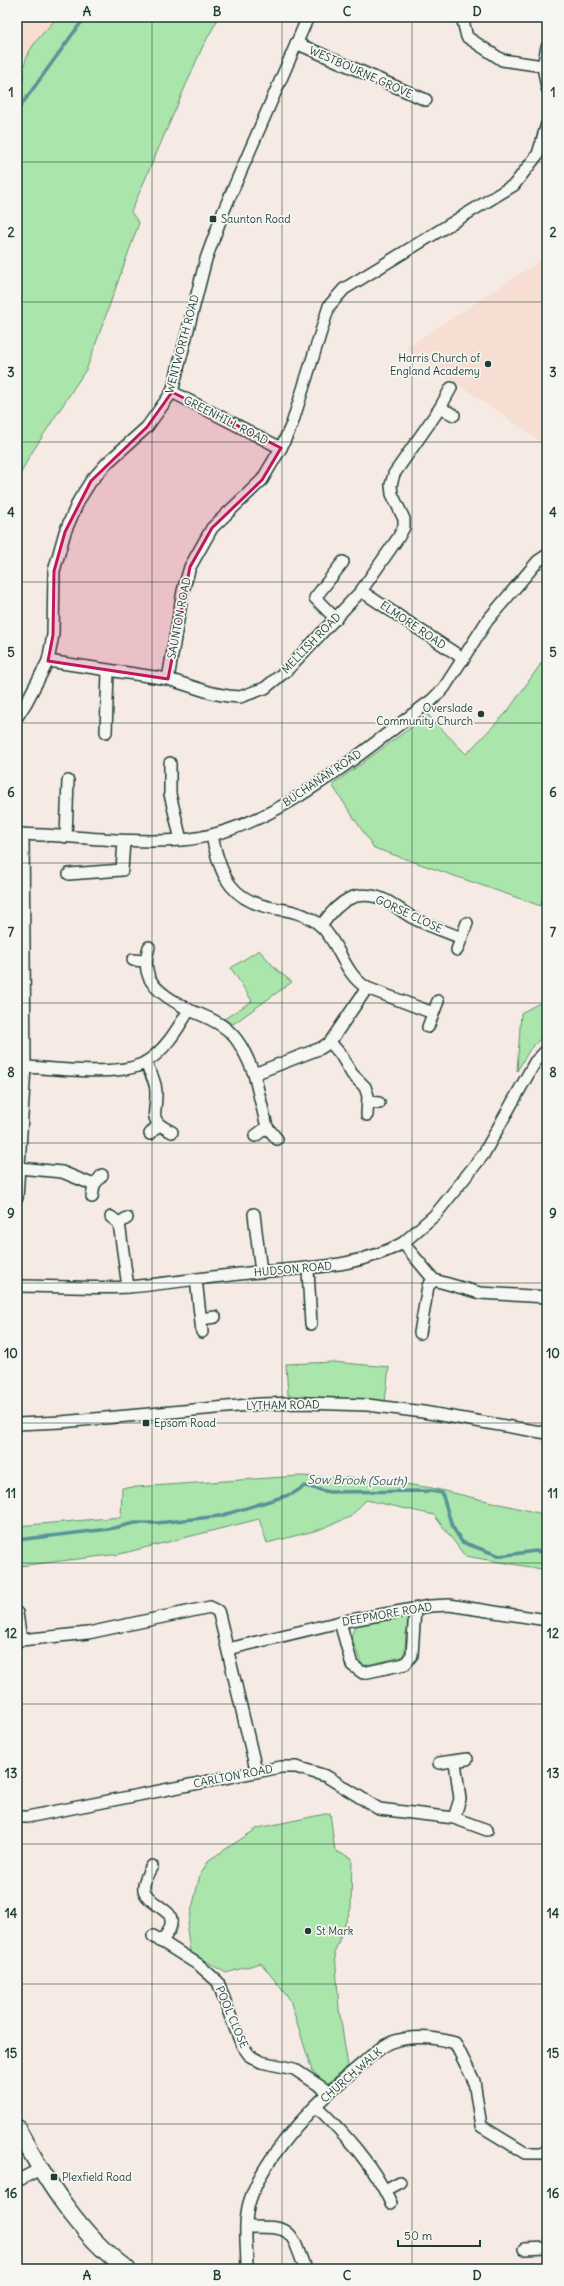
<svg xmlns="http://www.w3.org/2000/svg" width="564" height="2286" viewBox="0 0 564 2286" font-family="Delius,sans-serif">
	<rect width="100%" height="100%" fill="#f6ebe4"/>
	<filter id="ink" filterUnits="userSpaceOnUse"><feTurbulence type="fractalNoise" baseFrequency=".025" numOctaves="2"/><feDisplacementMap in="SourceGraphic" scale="8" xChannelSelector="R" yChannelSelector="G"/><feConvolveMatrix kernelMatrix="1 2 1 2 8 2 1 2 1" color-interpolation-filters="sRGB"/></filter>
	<g filter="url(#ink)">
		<g fill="#f7ded3">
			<path d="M 17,17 L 58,17 L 35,44 L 26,59 L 17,56 Z"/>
			<path d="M 547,256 L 547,446 L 406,348 Z"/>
		</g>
		<g fill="#aae5ab" stroke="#649170">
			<path d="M 58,17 L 219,17 L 202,48 L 131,212 L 139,223 L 87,368 L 29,457 L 17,481 L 17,94 C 28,77 21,74 26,59 C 31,44 47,29 58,17 Z"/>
			<path d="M 547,655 L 547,874 L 541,906 L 374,848 L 332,785 L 428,715 L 466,754 L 507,712 Z"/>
			<path d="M 259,950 L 277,970 L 292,982 L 233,1024 L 224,1019 L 252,1001 L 231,968 Z"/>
			<path d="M 547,999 L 547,1032 L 530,1049 L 517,1071 L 521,1013 Z"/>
			<path d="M 333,1362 L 389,1367 L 385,1402 L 288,1395 L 286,1364 Z"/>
			<path d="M 299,1476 L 373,1479 L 432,1488 L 547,1515 L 547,1570 L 465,1556 L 434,1515 L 366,1500 L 350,1517 L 318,1530 L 267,1543 L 259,1519 L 120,1554 L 19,1566 L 17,1526 L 121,1517 L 122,1488 Z"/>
			<path d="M 404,1617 L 409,1620 L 410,1626 L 406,1633 L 405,1651 L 402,1657 L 362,1666 L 354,1644 L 350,1640 L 355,1625 Z"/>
			<path d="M 330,1813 L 335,1851 L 352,1858 L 351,1908 L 335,1951 L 339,2009 L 348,2066 L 327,2084 L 312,2071 L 290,2000 L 261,1963 L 226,1973 L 190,1952 L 187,1929 L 200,1875 L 209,1860 L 258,1828 Z"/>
		</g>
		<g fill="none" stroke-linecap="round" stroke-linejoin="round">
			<g stroke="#59939a" stroke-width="3.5">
				<path d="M 17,111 L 85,17"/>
				<path d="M 17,1540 L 109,1529 L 135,1523 L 157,1523 L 220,1516 L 292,1494 L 305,1486 L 329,1492 L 431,1491 L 442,1493 L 452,1526 L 462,1542 L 500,1556 L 535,1551 L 547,1553"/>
			</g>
			<defs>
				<g id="minor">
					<path d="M 462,17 L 467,37 L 502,60 L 543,66"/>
					<path d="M 296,43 L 426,100"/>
					<path d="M 547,47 L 543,66 L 547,88"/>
					<path d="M 172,392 L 281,448"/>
					<path d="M 440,408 L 454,415"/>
					<path d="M 361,591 L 464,659"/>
					<path d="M 336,619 L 315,598 L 343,562"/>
					<path d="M 48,661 L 168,679 L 212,693 L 228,696 L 240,697 L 265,688 L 287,670 L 361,591 L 398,538 L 404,527 L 404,519 L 392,494 L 391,485 L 394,474 L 440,408 L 451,388"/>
					<path d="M 168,679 L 183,591 L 190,567 L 212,528 L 262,480 L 281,448 L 292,424 L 329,306 L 344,289 L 514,185 L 538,154 L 547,124"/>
					<path d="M 17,717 L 26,703 L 48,661 L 53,635 L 54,571 L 65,532 L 79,500 L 91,481 L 108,462 L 147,427 L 172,392 L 206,259 L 224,210 L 308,17"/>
					<path d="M 106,732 L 108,671"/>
					<path d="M 170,763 L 170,794 L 181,840"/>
					<path d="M 17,834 C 72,835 126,844 181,840 C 272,833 360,752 432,700 L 444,688 L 487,621 L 538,561 L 547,555"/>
					<path d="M 66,837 L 68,781"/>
					<path d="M 69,874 L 122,870 L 124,841"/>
					<path d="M 321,926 C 338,902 356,886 387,901 C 396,906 404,913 413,918 C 428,926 445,931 461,938"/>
					<path d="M 149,947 C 138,983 162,994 189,1010"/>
					<path d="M 457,950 L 467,923"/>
					<path d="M 133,960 L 145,961"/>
					<path d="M 367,988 L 433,1013"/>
					<path d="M 428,1027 L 438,1001"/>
					<path d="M 330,1042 L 341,1055 L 352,1074 L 365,1087 L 368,1096 L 367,1115"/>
					<path d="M 145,1063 C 150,1072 156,1081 156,1092 C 157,1115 146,1119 172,1132"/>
					<path d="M 25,1067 C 54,1068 121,1077 144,1063 C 164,1052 177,1030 189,1010 C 229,1025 238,1034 254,1074 L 321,1048 L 330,1042 L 367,988 C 343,973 340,944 321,926 C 309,915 293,911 279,909 C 232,903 221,878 212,836"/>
					<path d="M 254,1074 L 267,1127 L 277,1139"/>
					<path d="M 368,1102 L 379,1103"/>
					<path d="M 150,1134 L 158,1125"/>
					<path d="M 255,1136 L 267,1127"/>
					<path d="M 19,1168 L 62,1172 L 94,1185"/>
					<path d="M 92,1197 L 94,1185 L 102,1175"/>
					<path d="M 17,1198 L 25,1067 L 23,834"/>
					<path d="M 254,1214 L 261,1272"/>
					<path d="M 111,1217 L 119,1223 L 127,1218"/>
					<path d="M 119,1223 L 128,1287"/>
					<path d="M 403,1243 L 436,1214 L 483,1155 L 535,1062 L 547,1050"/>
					<path d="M 308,1270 L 311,1324"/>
					<path d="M 196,1279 L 202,1332"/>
					<path d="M 17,1286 C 54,1286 92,1289 129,1287 C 172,1283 215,1276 259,1272 C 309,1267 357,1268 403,1243 L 434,1280 L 480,1293 L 547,1297"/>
					<path d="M 201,1319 L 215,1317"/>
					<path d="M 420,1333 L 428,1286 L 434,1280"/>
					<path d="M 17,1424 L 61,1422 L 260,1404 L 303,1403 L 368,1405 L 423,1412 L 547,1433"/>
					<path d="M 17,1613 L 21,1640 L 88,1633 L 210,1607 L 218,1611 L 220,1618 L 256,1770"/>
					<path d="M 340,1622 L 352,1665 L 363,1673 L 405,1664 L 412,1655 L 415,1609"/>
					<path d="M 228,1649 L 340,1622 L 430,1606 L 449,1605 L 547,1620"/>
					<path d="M 439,1763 L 467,1759"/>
					<path d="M 17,1817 L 27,1817 L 281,1767 L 296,1767 L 326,1776 L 379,1809 L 454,1818 L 487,1830"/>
					<path d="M 454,1818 L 460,1799 L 455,1762"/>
					<path d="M 152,1866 C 134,1896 148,1896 169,1914 C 175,1924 168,1933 161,1942"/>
					<path d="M 153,1936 L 199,1965 L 218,1982 L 231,2018 L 242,2045 L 250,2056 L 261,2062 L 294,2069 L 329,2092"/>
					<path d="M 316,2106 C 346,2135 373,2165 391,2203"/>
					<path d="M 17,2181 L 40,2169"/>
					<path d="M 385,2190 L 400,2182"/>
					<path d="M 247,2227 C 292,2227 290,2227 305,2269"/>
					<path d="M 524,2249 L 547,2248"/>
					<path d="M 247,2269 C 247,2247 243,2221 250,2200 C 266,2151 323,2095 363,2063 C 372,2055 381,2046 392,2042 C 412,2035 435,2037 455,2043 L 474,2081 L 481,2126 L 525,2153 L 547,2153"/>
				</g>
				<path id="secondary" d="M 17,2128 C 44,2177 80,2236 127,2269"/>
			</defs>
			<use href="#minor" stroke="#1f3d34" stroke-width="14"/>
			<use href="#secondary" stroke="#1f3d34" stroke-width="19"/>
			<use href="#minor" stroke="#f6f6f2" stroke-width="11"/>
			<use href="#secondary" stroke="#f6f6f2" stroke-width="16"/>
		</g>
	</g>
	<path fill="#c2185b" fill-opacity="0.2" stroke="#c2185b" stroke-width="3" stroke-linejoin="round" d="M 172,392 L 281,448 L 262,480 L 212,528 L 190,567 L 168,679 L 48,661 L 53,635 L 54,571 L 65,532 L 91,481 L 147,427 Z"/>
	<path fill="none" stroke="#1f3d34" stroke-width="1" stroke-opacity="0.55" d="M 152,17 L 152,2269M 282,17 L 282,2269M 412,17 L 412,2269M 17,162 L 547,162M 17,302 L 547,302M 17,442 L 547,442M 17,582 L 547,582M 17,723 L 547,723M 17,863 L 547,863M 17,1003 L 547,1003M 17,1143 L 547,1143M 17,1283 L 547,1283M 17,1423 L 547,1423M 17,1563 L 547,1563M 17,1704 L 547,1704M 17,1844 L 547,1844M 17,1984 L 547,1984M 17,2124 L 547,2124"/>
	<g fill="#1f3d34" stroke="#f6f6f2" stroke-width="1.5">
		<rect x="209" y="215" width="8" height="8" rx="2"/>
		<circle cx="488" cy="364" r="4"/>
		<circle cx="481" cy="714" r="4"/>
		<rect x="142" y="1419" width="8" height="8" rx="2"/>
		<circle cx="308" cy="1931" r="4"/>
		<rect x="50" y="2173" width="8" height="8" rx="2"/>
	</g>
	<g text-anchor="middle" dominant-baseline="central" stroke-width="3.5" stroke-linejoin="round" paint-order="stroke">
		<g font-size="11" fill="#1f3d34" stroke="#f6f6f2">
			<text transform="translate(361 72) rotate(24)">WESTBOURNE GROVE</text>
			<text transform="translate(182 344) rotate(-75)">WENTWORTH ROAD</text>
			<text transform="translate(226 420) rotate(27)">GREENHILL ROAD</text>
			<text transform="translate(179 618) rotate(-79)">SAUNTON ROAD</text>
			<text transform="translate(413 625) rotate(34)">ELMORE ROAD</text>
			<text transform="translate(311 643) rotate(-46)">MELLISH ROAD</text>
			<text transform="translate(322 778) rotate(-34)">BUCHANAN ROAD</text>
			<text transform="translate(409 914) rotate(25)">GORSE CLOSE</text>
			<text transform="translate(293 1269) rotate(-5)">HUDSON ROAD</text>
			<text transform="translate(283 1405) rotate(-1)">LYTHAM ROAD</text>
			<text transform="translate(387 1614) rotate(-10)">DEEPMORE ROAD</text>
			<text transform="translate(233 1776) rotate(-11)">CARLTON ROAD</text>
			<text transform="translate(232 2017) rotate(67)">POOL CLOSE</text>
			<text transform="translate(351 2075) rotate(-41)">CHURCH WALK</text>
		</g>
		<g font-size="11" fill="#1f3d34" stroke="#f6f6f2" text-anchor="start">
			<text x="221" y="219">Saunton Road</text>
			<text x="480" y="358" text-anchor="end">Harris Church of<tspan x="480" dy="13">England Academy</tspan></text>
			<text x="473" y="708" text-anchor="end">Overslade<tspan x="473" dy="13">Community Church</tspan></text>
			<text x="154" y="1423">Epsom Road</text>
			<text x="316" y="1931">St Mark</text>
			<text x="62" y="2177">Plexfield Road</text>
		</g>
		<g font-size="12" font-style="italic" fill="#325a56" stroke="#f6f6f2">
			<text transform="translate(357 1480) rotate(1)">Sow Brook (South)</text>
		</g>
	</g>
	<rect width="564" height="2286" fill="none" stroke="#f6f6f2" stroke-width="44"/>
	<path d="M398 2240v6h82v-6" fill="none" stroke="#1f3d34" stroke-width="2"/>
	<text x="404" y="2240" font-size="12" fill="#1f3d34" stroke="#f6f6f2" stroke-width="3" paint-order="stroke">50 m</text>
	<rect x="22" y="22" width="520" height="2242" fill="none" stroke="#1f3d34" stroke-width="1.5"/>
	<g font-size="13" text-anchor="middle" font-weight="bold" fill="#1f3d34">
		<text x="87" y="16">A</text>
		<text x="217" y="16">B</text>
		<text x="347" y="16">C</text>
		<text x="477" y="16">D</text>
		<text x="11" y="97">1</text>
		<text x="553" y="97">1</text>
		<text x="11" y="237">2</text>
		<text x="553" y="237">2</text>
		<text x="11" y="377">3</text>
		<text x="553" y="377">3</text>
		<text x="11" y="517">4</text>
		<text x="553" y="517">4</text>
		<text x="11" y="657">5</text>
		<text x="553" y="657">5</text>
		<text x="11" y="797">6</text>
		<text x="553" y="797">6</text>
		<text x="11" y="937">7</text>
		<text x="553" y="937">7</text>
		<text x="11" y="1077">8</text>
		<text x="553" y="1077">8</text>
		<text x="11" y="1218">9</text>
		<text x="553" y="1218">9</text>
		<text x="11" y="1358">10</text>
		<text x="553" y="1358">10</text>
		<text x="11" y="1498">11</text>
		<text x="553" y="1498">11</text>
		<text x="11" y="1638">12</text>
		<text x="553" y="1638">12</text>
		<text x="11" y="1778">13</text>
		<text x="553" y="1778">13</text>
		<text x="11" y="1918">14</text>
		<text x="553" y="1918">14</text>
		<text x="11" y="2058">15</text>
		<text x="553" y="2058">15</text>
		<text x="11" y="2198">16</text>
		<text x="553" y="2198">16</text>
		<text x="87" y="2280">A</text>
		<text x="217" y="2280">B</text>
		<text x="347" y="2280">C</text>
		<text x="477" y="2280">D</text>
	</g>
</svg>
